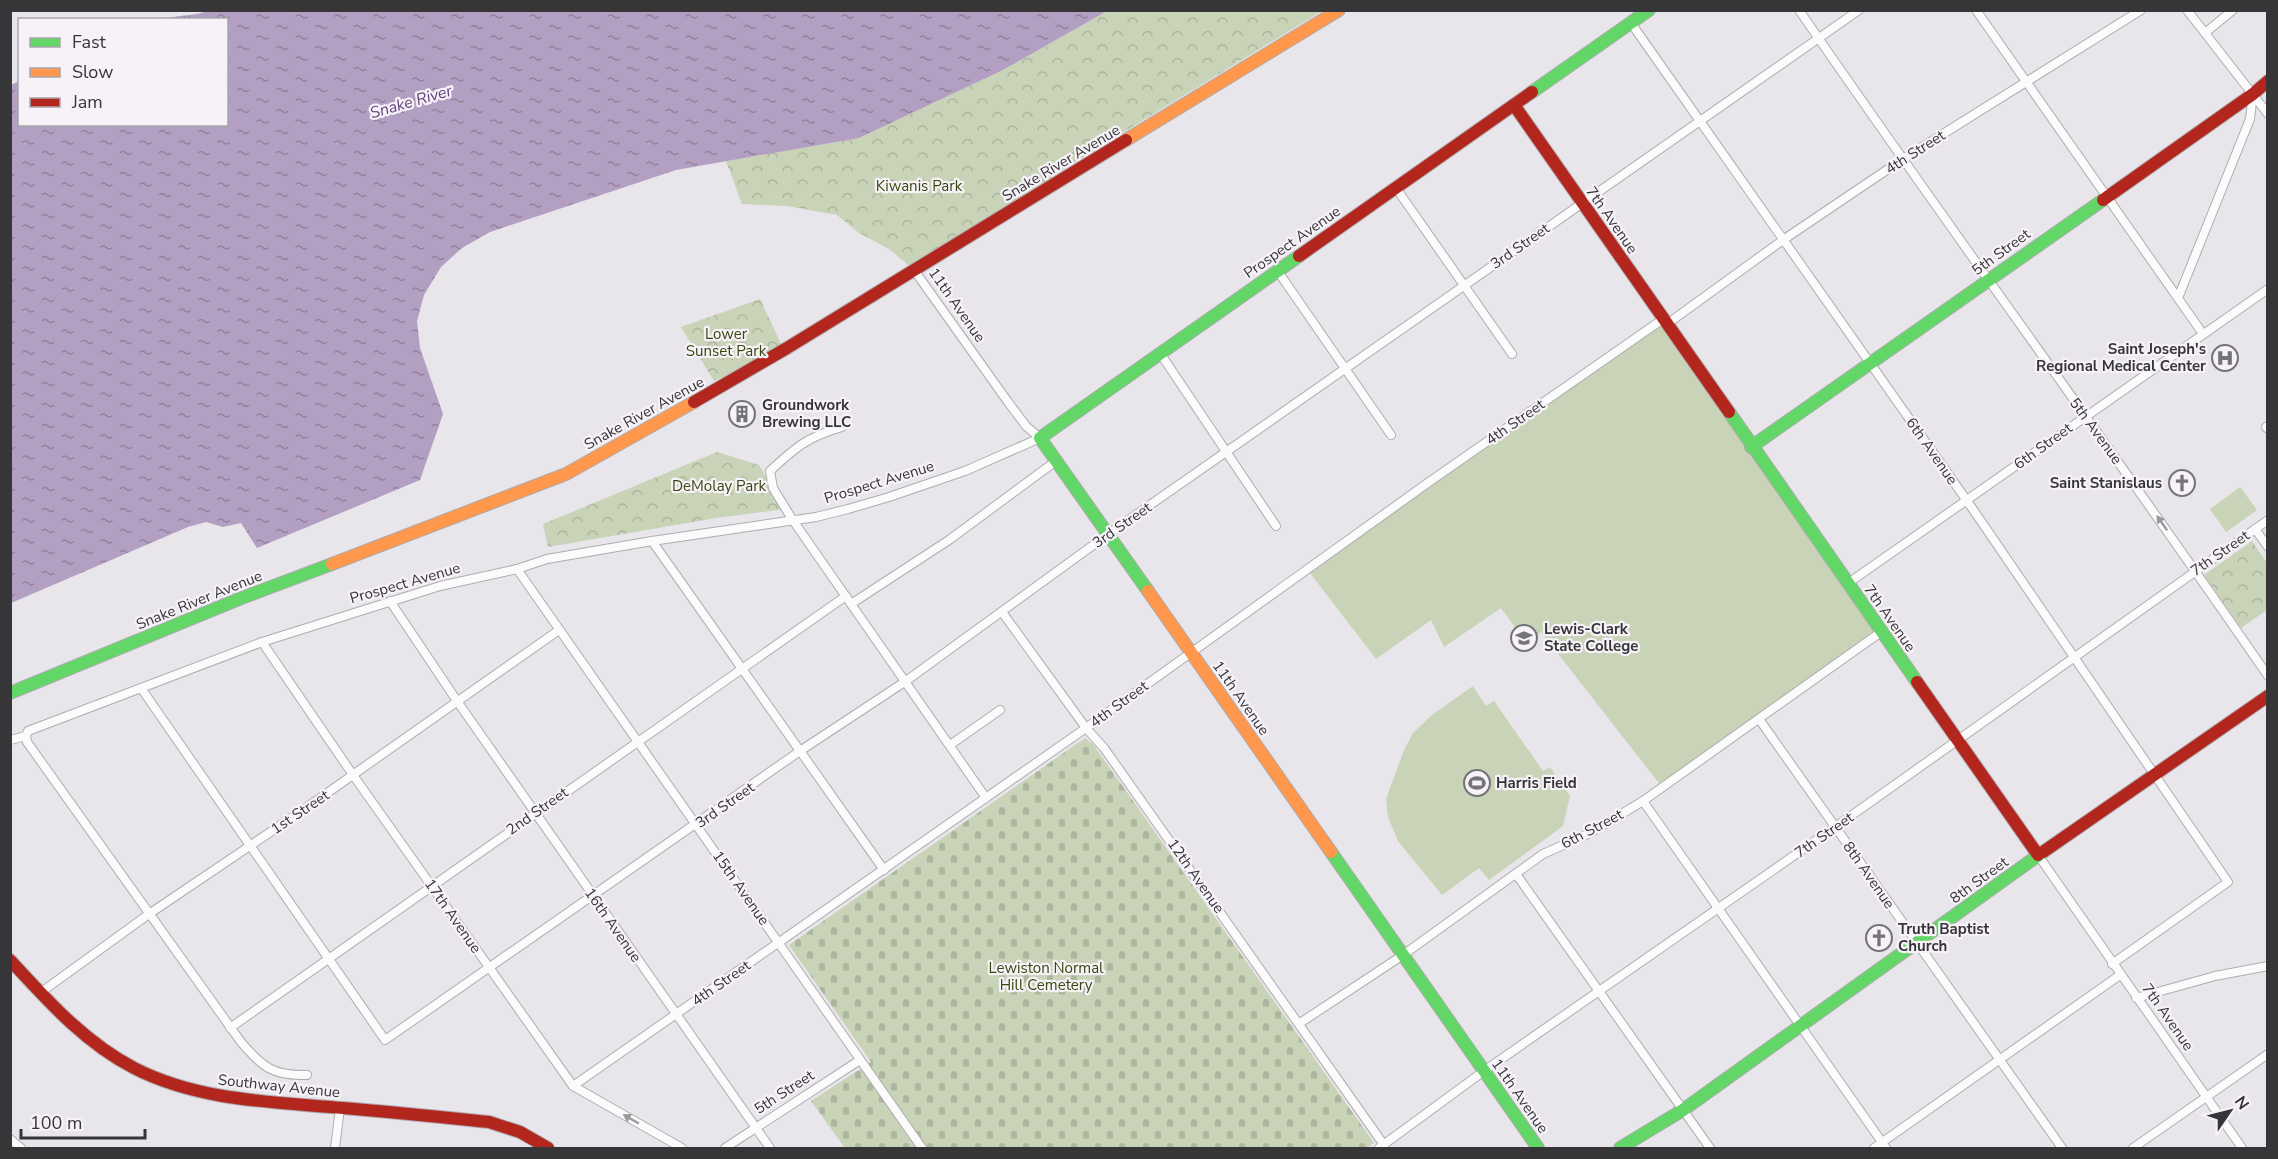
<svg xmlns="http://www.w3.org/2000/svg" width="2278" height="1159" viewBox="0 0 2278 1159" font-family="'Nunito Sans',sans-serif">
	<defs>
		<pattern id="cemetery-stones" width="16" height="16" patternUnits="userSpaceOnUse" patternTransform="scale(1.5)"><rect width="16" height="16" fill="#c8d3b7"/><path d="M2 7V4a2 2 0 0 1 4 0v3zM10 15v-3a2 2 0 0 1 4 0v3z" fill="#acb69e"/></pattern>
		<pattern id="park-crowns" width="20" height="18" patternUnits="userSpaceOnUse" patternTransform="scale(1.5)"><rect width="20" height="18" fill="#c8d3b7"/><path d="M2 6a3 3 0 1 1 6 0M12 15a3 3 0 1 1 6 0" fill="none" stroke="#acb69e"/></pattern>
		<pattern id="water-ripples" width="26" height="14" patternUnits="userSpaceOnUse" patternTransform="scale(1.5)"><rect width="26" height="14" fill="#b39fc1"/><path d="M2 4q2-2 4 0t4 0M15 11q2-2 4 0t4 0" fill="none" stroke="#92829e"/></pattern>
	</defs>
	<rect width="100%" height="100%" fill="#e8e6ea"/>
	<g fill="#c8d3b7">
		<path d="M 1663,319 L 1881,632 L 1662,787 L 1541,632 L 1527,644 L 1501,608 L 1444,647 L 1431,620 L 1376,659 L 1307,569 Z"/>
		<path d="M 2240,487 L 2257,510 L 2226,532 L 2210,509 Z"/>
		<path d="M 1473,686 L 1486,706 L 1494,701 L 1543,771 L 1550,767 L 1570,796 L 1563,826 L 1489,880 L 1479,868 L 1442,895 L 1398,841 L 1388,817 L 1386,799 L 1404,750 L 1413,733 L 1432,715 Z"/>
	</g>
	<path fill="url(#cemetery-stones)" d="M 1085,738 L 1093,744 L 1374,1143 L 1367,1148 L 845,1148 L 811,1101 L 871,1062 L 789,945 Z"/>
	<g fill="url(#park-crowns)">
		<path d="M 1107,11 L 1322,11 L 1052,176 L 1056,183 L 914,270 L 889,249 L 859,233 L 837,215 L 787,206 L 742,204 L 726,161 L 859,138 L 1003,70 Z"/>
		<path d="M 760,299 L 784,350 L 714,381 L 681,327 Z"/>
		<path d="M 717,452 L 759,465 L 786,509 L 716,518 L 548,547 L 543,524 Z"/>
		<path d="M 2252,541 L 2267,563 L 2267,610 L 2241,628 L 2204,575 Z"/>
	</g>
	<path fill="url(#water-ripples)" d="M 208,11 L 208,10 L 1107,11 L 1003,70 L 859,138 L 676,170 L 490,232 L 462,248 L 441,267 L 424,295 L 417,321 L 420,348 L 443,414 L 420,480 L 257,548 L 241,523 L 223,527 L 206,522 L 188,527 L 11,603 L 11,85 L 19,81 L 20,124 L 226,124 L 226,20 L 156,19 L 197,14 Z"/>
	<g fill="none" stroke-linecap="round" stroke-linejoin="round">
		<defs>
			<g id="street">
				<path d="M 1799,10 C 1953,234 2114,452 2268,676"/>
				<path d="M 1976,10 L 2203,334"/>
				<path d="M 2187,10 L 2268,114"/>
				<path d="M 1631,23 L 1972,508 L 2228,882 L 2112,964"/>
				<path d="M 2205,33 L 2233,10"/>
				<path d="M 1396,188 L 1512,354"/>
				<path d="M 1277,270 L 1391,435"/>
				<path d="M 2178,298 L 2250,119 L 2253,94"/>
				<path d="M 1667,324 L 1783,240 L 1903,159 L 2141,10"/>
				<path d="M 1160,353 L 1276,526"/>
				<path d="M 842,427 C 807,437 796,447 770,471 L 773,488 L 792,519 L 986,798"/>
				<path d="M 2266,427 L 2268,429"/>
				<path d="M 2255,529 L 2268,547"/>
				<path d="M 652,541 L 884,870"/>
				<path d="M 517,569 L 922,1148"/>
				<path d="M 1847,584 L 2268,289"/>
				<path d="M 390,601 L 457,701 L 770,1148"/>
				<path d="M 851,604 L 949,540 L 1056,461"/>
				<path d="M 1002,612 L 1086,728 L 1104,748 L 1384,1145"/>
				<path d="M 262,642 L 353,775 L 573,1086 L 682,1148"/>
				<path d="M 141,688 L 385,1040 L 800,751 L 906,681 L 1107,535 L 1859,10"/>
				<path d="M 1759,719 L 2062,1148"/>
				<path d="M 26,736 L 27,742 L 241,1042 C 262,1067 273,1076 307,1075"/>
				<path d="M 10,740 L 26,736 L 28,731 L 262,642 L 440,586 L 517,569 L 547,559 L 652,541 L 816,517 L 848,509 L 889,497 L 965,471 L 1040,438 L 1026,426 L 1008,402 L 914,270"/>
				<path d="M 950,745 L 1000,710"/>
				<path d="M 1643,801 L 1886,1148"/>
				<path d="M 2038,855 L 2242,1148"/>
				<path d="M 1516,874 L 1710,1148"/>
				<path d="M 40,993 L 149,914 L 303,810 L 559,630"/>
				<path d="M 2136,998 L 2215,976 L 2268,966"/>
				<path d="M 1300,1023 L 1403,955 L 1543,854 L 1590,833 L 1643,801 L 1881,632"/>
				<path d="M 230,1028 L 846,596"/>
				<path d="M 573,1086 L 1086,728 L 1429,482 L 1663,319"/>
				<path d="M 10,1139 L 21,1148"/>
				<path d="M 335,1148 L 340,1108"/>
				<path d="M 725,1148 L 860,1060"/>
				<path d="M 1379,1148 L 1484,1071 L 1848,818 L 2268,520"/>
				<path d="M 1874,1148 L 2120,975"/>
				<path d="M 2133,1148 L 2268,1054"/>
			</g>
			<g id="fast">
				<path d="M 1532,92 L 1649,10"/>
				<path d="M 1729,412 L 1917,682"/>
				<path d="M 1751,447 L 2103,200"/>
				<path d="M 1148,591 L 1040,438 L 1299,256"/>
				<path d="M 10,693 L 239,599 L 332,564"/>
				<path d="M 1331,852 L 1538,1148"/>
				<path d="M 1620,1148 L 1683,1110 L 2043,852"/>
			</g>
			<g id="slow">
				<path d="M 1126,140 L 1339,10"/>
				<path d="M 332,564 L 566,474 L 694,402"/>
				<path d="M 1148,591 L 1331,852"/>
			</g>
			<g id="jam">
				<path d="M 1514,105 L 1729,412"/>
				<path d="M 2103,200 L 2253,94 L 2268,81"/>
				<path d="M 1299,256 L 1532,92"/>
				<path d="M 694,402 L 787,348 L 1126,140"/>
				<path d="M 1917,682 L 2038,855"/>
				<path d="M 2043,852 L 2268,696"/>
				<path d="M 10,960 C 47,1000 84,1042 134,1068 C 198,1101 273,1102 343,1108 C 392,1112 440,1117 489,1122 L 520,1132 L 548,1148"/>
			</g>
		</defs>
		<use href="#street" stroke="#aeacaf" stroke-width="10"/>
		<use href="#fast" stroke="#aeacaf" stroke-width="14"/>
		<use href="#slow" stroke="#aeacaf" stroke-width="14"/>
		<use href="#jam" stroke="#aeacaf" stroke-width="14"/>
		<use href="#street" stroke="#fcfbfc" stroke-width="8"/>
		<use href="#fast" stroke="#63d668" stroke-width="12"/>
		<use href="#slow" stroke="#ff974d" stroke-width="12"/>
		<use href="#jam" stroke="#b3261e" stroke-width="12"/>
	</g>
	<defs><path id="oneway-solid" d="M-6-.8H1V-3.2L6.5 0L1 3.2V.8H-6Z" transform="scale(1.5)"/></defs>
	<g fill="#99989a">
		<use href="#oneway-solid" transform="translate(2162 523) rotate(-125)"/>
		<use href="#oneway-solid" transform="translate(631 1119) rotate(-150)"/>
	</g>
	<defs>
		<symbol id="hospital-ring" viewBox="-11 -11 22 22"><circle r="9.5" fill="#f6f2f8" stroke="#747376" stroke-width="1.5"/><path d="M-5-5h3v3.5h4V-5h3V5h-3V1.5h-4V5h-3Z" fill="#747376"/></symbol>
		<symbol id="building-ring" viewBox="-11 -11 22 22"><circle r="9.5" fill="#f6f2f8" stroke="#747376" stroke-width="1.5"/><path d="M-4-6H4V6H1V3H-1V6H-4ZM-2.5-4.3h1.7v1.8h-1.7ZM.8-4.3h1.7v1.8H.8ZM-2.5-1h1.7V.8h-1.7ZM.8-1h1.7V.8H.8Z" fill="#747376"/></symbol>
		<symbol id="church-ring" viewBox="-11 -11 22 22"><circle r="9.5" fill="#f6f2f8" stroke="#747376" stroke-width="1.5"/><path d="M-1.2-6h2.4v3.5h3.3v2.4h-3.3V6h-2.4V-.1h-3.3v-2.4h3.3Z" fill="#747376"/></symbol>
		<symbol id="university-ring" viewBox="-11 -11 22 22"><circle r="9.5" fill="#f6f2f8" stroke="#747376" stroke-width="1.5"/><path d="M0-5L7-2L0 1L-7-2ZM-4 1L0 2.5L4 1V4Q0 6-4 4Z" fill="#747376"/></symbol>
		<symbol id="stadium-ring" viewBox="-11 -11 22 22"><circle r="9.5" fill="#f6f2f8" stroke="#747376" stroke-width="1.5"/><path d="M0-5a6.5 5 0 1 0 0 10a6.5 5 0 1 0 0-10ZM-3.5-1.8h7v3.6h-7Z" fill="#747376"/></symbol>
	</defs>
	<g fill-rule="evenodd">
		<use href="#hospital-ring" x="2210" y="343" width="30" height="30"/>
		<use href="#building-ring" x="727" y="399" width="30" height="30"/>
		<use href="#church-ring" x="2167" y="468" width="30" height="30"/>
		<use href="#university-ring" x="1509" y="623" width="30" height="30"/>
		<use href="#stadium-ring" x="1462" y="768" width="30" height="30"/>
		<use href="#church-ring" x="1864" y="923" width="30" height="30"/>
	</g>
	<g text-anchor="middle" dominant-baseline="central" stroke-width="4.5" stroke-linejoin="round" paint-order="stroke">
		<g font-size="15" fill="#363537" stroke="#f6f2f8">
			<text transform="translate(1915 152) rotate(-33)">4th Street</text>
			<text transform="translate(1061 163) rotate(-31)">Snake River Avenue</text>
			<text transform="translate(1612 220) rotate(55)">7th Avenue</text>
			<text transform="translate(1292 242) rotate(-35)">Prospect Avenue</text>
			<text transform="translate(1520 246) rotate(-35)">3rd Street</text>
			<text transform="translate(2001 252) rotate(-36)">5th Street</text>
			<text transform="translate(957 305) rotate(55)">11th Avenue</text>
			<text transform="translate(644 413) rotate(-29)">Snake River Avenue</text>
			<text transform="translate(1515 422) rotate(-35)">4th Street</text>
			<text transform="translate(2096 431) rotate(54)">5th Avenue</text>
			<text transform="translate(2043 446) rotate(-36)">6th Street</text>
			<text transform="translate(1932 451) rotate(55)">6th Avenue</text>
			<text transform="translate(879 482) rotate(-17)">Prospect Avenue</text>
			<text transform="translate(1122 525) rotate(-35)">3rd Street</text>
			<text transform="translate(2220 553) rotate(-35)">7th Street</text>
			<text transform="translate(405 583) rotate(-16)">Prospect Avenue</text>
			<text transform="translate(199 600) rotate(-22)">Snake River Avenue</text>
			<text transform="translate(1890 618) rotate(55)">7th Avenue</text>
			<text transform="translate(1241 698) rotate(55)">11th Avenue</text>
			<text transform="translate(1119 704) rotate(-36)">4th Street</text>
			<text transform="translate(725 805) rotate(-35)">3rd Street</text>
			<text transform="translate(537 811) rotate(-35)">2nd Street</text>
			<text transform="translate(300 812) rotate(-34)">1st Street</text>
			<text transform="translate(1592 829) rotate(-28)">6th Street</text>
			<text transform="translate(1824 835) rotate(-35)">7th Street</text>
			<text transform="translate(1869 875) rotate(55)">8th Avenue</text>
			<text transform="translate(1196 876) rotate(55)">12th Avenue</text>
			<text transform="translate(1979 880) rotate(-36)">8th Street</text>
			<text transform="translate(741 888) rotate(55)">15th Avenue</text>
			<text transform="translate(453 916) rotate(55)">17th Avenue</text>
			<text transform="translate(613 925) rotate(55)">16th Avenue</text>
			<text transform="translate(721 983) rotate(-35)">4th Street</text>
			<text transform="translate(2168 1017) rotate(55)">7th Avenue</text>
			<text transform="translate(279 1086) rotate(6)">Southway Avenue</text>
			<text transform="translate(784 1092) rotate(-33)">5th Street</text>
			<text transform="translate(1520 1096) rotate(55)">11th Avenue</text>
		</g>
		<g font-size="15" fill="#36480d" stroke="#f6f2f8">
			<text x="919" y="186">Kiwanis Park</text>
			<text x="726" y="334">Lower<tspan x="726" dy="17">Sunset Park</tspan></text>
			<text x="719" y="486">DeMolay Park</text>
			<text x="1046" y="968">Lewiston Normal<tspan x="1046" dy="17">Hill Cemetery</tspan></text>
		</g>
		<g font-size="15" font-weight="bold" fill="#363537" stroke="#f6f2f8" text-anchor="start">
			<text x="2206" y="349" text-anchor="end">Saint Joseph's<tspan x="2206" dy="17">Regional Medical Center</tspan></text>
			<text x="762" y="405">Groundwork<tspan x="762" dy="17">Brewing LLC</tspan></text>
			<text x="2162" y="483" text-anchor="end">Saint Stanislaus</text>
			<text x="1544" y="629">Lewis-Clark<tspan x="1544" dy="17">State College</tspan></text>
			<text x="1496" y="783">Harris Field</text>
			<text x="1898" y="929">Truth Baptist<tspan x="1898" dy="17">Church</tspan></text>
		</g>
		<g font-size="16" font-style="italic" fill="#66407d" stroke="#f6f2f8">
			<text transform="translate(411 102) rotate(-16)">Snake River</text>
		</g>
	</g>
	<rect width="2278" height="1159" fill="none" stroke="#363537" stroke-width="24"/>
	<rect x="18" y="18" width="210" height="108" fill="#f6f2f8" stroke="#a9a6ab" stroke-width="1.5"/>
	<rect x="30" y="38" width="30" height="9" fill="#63d668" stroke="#a9a6ab" stroke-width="1.5"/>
	<text x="72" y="48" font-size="18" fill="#363537">Fast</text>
	<rect x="30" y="68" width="30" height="9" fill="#ff974d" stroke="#a9a6ab" stroke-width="1.5"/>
	<text x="72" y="78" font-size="18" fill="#363537">Slow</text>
	<rect x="30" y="98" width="30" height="9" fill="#b3261e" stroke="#a9a6ab" stroke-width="1.5"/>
	<text x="72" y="108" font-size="18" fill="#363537">Jam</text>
	<g transform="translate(2230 1111) rotate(55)" stroke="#f6f2f8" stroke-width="4.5" paint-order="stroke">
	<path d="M0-4.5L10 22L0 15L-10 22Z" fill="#363537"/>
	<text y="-9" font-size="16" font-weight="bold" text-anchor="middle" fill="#363537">N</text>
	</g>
	<path d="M21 1129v9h124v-9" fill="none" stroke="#363537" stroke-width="3"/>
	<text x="30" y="1129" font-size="18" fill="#363537" stroke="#f6f2f8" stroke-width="4.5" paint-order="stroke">100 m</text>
</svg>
